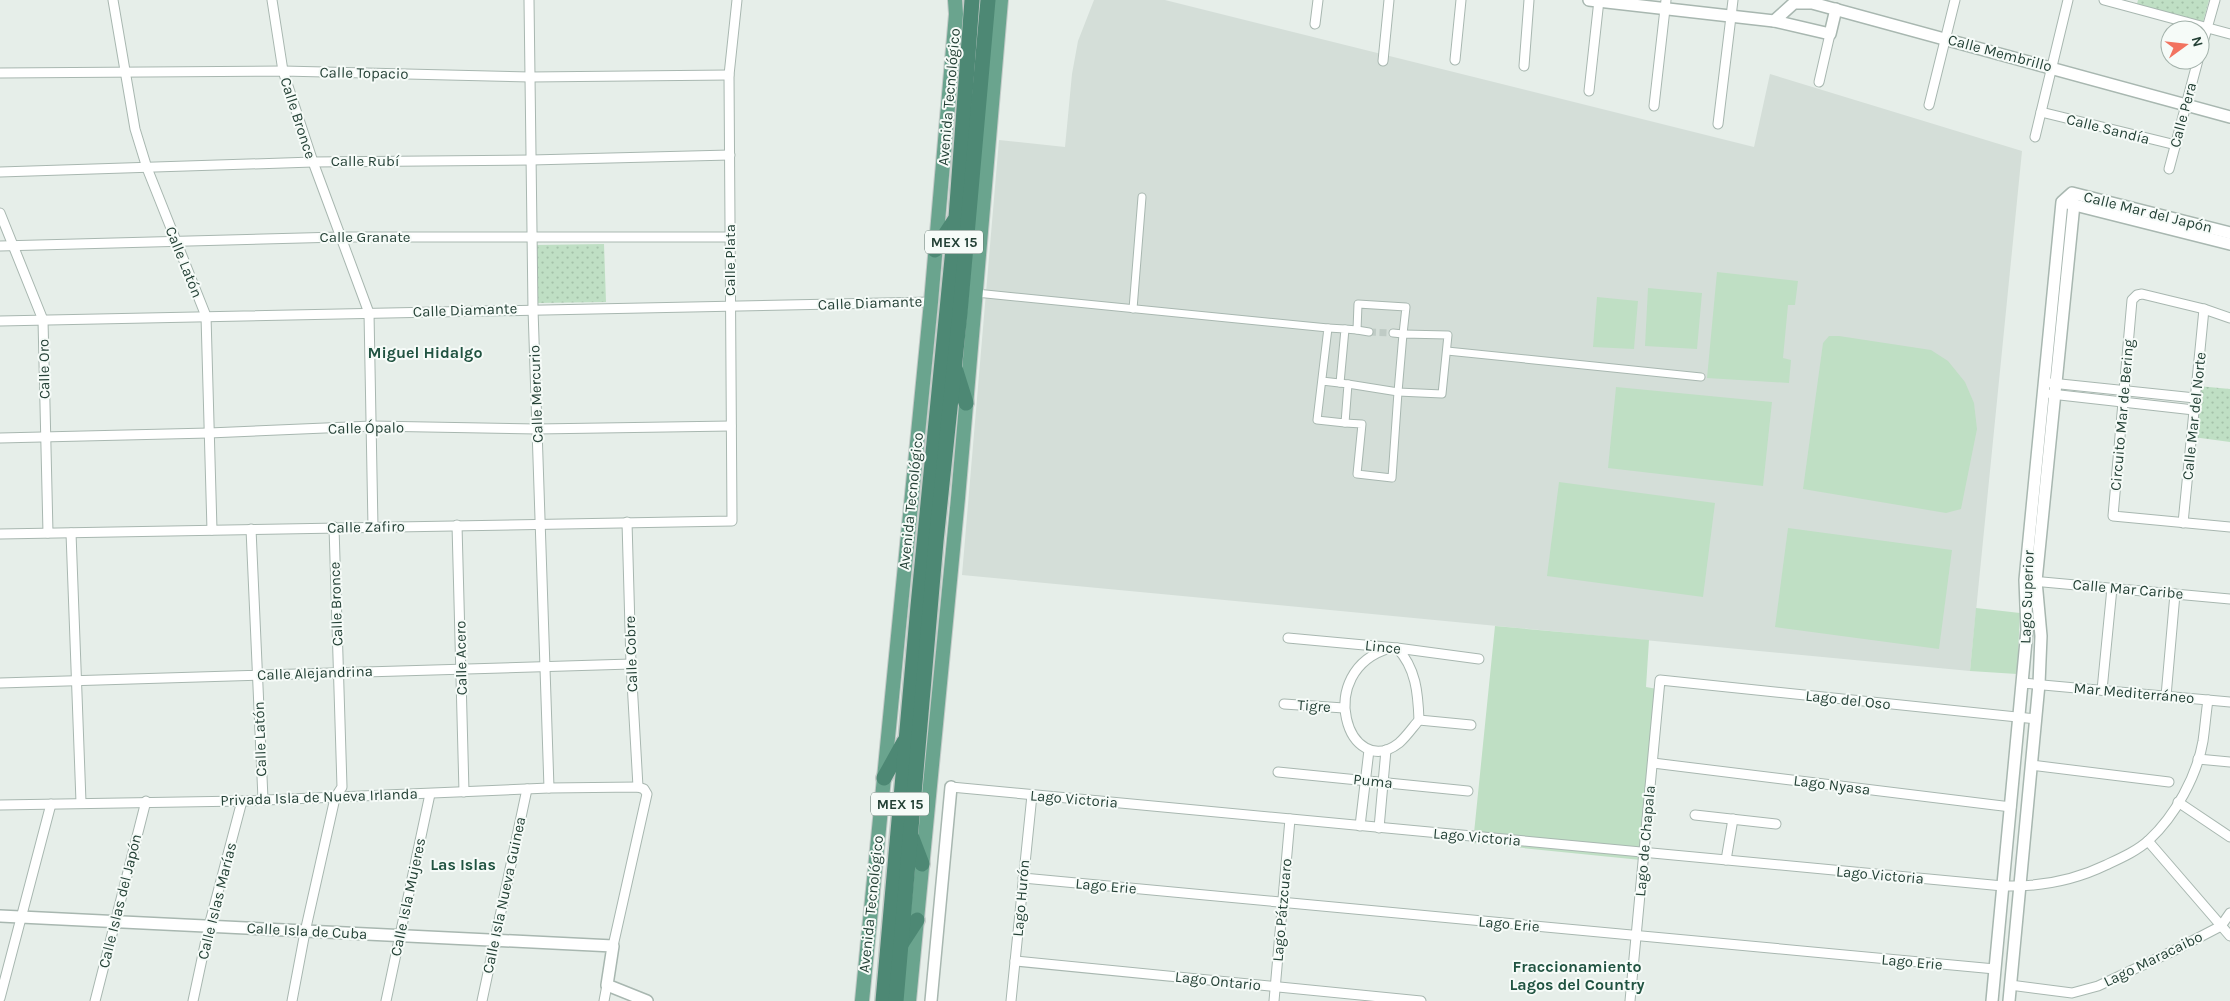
<svg xmlns="http://www.w3.org/2000/svg" width="2230" height="1001" viewBox="0 0 2230 1001" font-family="Karla,sans-serif">
	<defs>
		<pattern id="park-dots" width="8" height="8" patternUnits="userSpaceOnUse" patternTransform="scale(1.25)"><rect width="8" height="8" fill="#bfdfc4"/><path d="M2 2h.1M6 6h.1" fill="none" stroke="#a4c1a9" stroke-width="1.8" stroke-linecap="round"/></pattern>
	</defs>
	<rect width="100%" height="100%" fill="#e6eee9"/>
	<path fill="#d4ded8" d="M 1094,0 L 1165,0 L 1754,147 L 1770,74 L 2022,151 L 1970,671 L 962,575 L 999,140 L 1065,147 L 1072,74 L 1078,41 Z"/>
	<g fill="#bfdfc4">
		<path d="M 1717,272 L 1798,281 L 1795,305 L 1788,305 L 1783,358 L 1791,360 L 1789,383 L 1707,378 Z"/>
		<path d="M 1648,288 L 1702,293 L 1697,349 L 1645,346 Z"/>
		<path d="M 1597,297 L 1638,301 L 1634,349 L 1593,347 Z"/>
		<path d="M 1829,336 L 1839,336 L 1931,350 L 1948,361 L 1965,382 L 1974,403 L 1977,429 L 1961,509 L 1946,513 L 1803,489 L 1823,343 Z"/>
		<path d="M 1616,387 L 1772,402 L 1763,486 L 1608,468 Z"/>
		<path d="M 1559,482 L 1715,503 L 1703,597 L 1547,576 Z"/>
		<path d="M 1788,528 L 1952,550 L 1939,649 L 1775,627 Z"/>
		<path d="M 1976,608 L 2020,613 L 2017,674 L 1970,671 Z"/>
		<path d="M 1495,626 L 1649,640 L 1646,687 L 1657,689 L 1641,860 L 1473,843 Z"/>
	</g>
	<g fill="url(#park-dots)">
		<path d="M 2138,0 L 2209,0 L 2203,22 L 2137,4 Z"/>
		<path d="M 604,244 L 606,302 L 537,303 L 536,245 Z"/>
		<path d="M 2198,386 L 2230,389 L 2230,442 L 2193,437 Z"/>
	</g>
	<g fill="none" stroke-linecap="round" stroke-linejoin="round">
		<path stroke="#bfcbc5" stroke-width="7" stroke-dasharray="7 3.5" stroke-linecap="butt" d="M 1369,332 L 1393,333"/>
		<defs>
			<g id="pedestrian">
				<path d="M 976,293 L 1328,328 L 1317,420 L 1345,423 L 1348,384 L 1322,381"/>
				<path d="M 1133,309 L 1142,197"/>
				<path d="M 1328,328 L 1345,329 L 1340,383"/>
				<path d="M 1345,329 L 1357,330 L 1358,304 L 1406,307 L 1403,334 L 1393,333"/>
				<path d="M 1357,330 L 1369,332"/>
				<path d="M 1403,334 L 1448,335 L 1442,394 L 1398,392 Z"/>
				<path d="M 1447,351 L 1701,377"/>
				<path d="M 1345,423 L 1362,424 L 1357,474 L 1392,478 L 1398,392 L 1348,384"/>
			</g>
			<g id="minor">
				<path d="M 113,0 L 135,129 L 147,168 L 206,316 L 212,530"/>
				<path d="M 272,0 L 283,71 L 313,162 L 369,313 L 373,527"/>
				<path d="M 529,0 L 533,309 L 549,788"/>
				<path d="M 2104,0 L 2230,34"/>
				<path d="M 1315,24 L 1318,0"/>
				<path d="M 2200,53 L 2215,0"/>
				<path d="M 1455,60 L 1461,0"/>
				<path d="M 1383,61 L 1389,0"/>
				<path d="M 1524,66 L 1529,0"/>
				<path d="M 0,73 L 283,71 L 530,77 L 729,75"/>
				<path d="M 1819,82 L 1830,34"/>
				<path d="M 1589,91 L 1599,0"/>
				<path d="M 1929,105 L 1955,0"/>
				<path d="M 1654,106 L 1666,0"/>
				<path d="M 2041,112 L 2176,145"/>
				<path d="M 1718,124 L 1733,0"/>
				<path d="M 2035,137 L 2068,0"/>
				<path d="M 2169,169 L 2198,60"/>
				<path d="M 0,172 L 313,162 L 531,160 L 730,155"/>
				<path d="M 0,213 L 43,320 L 48,533"/>
				<path d="M 0,246 L 340,237 L 730,237"/>
				<path d="M 2230,318 L 2204,309 L 2142,294 L 2137,295 L 2132,300 L 2113,516 L 2230,527"/>
				<path d="M 0,321 L 931,302"/>
				<path d="M 2051,383 L 2195,398"/>
				<path d="M 2051,394 L 2194,410"/>
				<path d="M 0,438 L 209,433 L 372,426 L 537,429 L 731,426"/>
				<path d="M 627,522 L 631,664 L 638,787"/>
				<path d="M 2183,523 L 2204,309"/>
				<path d="M 457,525 L 464,792"/>
				<path d="M 251,529 L 263,799"/>
				<path d="M 71,533 L 81,802"/>
				<path d="M 0,534 L 732,521 L 729,75 L 737,0"/>
				<path d="M 2031,581 L 2230,599"/>
				<path d="M 1288,638 L 1397,648 L 1479,659"/>
				<path d="M 1390,648 C 1312,671 1349,782 1399,743 C 1406,737 1413,727 1419,720 C 1418,693 1416,668 1397,648"/>
				<path d="M 0,683 L 631,664"/>
				<path d="M 2022,683 L 2230,702"/>
				<path d="M 2102,690 L 2112,588"/>
				<path d="M 2166,696 L 2175,594"/>
				<path d="M 1284,704 L 1344,708"/>
				<path d="M 1419,720 L 1471,725"/>
				<path d="M 2198,759 L 2230,762"/>
				<path d="M 1653,763 L 2011,807"/>
				<path d="M 2031,765 L 2169,782"/>
				<path d="M 1278,772 L 1468,791"/>
				<path d="M 951,787 L 2003,886 C 2041,887 2073,881 2106,865 C 2121,858 2137,851 2149,840 C 2175,816 2197,776 2203,741 C 2205,727 2206,713 2208,700"/>
				<path d="M 2178,802 L 2230,837"/>
				<path d="M 0,805 L 242,801 L 549,788 L 638,787 L 644,789 L 647,794 L 613,946"/>
				<path d="M 1695,815 L 1776,824"/>
				<path d="M 1360,826 L 1369,750"/>
				<path d="M 1379,828 L 1386,750"/>
				<path d="M 2148,841 L 2230,936"/>
				<path d="M 1726,860 L 1733,819"/>
				<path d="M 1023,878 L 1995,969"/>
				<path d="M 1015,961 L 1421,1001"/>
				<path d="M 2010,985 L 2072,993 L 2098,986 L 2173,951 L 2221,926 L 2230,913"/>
				<path d="M 0,998 L 51,804"/>
				<path d="M 95,1001 L 146,801"/>
				<path d="M 193,1001 L 209,926 L 242,801"/>
				<path d="M 292,1001 L 305,932 L 335,798 L 342,787 L 334,527"/>
				<path d="M 386,1001 L 430,794"/>
				<path d="M 482,1001 L 527,789"/>
				<path d="M 604,1001 L 607,985"/>
				<path d="M 1011,1001 L 1032,795"/>
				<path d="M 1274,1001 L 1290,819"/>
				<path d="M 1630,1001 L 1660,680 L 2036,719"/>
			</g>
			<g id="tertiary">
				<path d="M 1589,0 L 1774,21 L 1830,34 L 1836,9"/>
				<path d="M 1774,21 L 1794,3 L 1812,3 L 2230,117"/>
				<path d="M 2067,203 L 2230,244"/>
				<path d="M 0,916 L 613,946 L 607,985 L 647,1001"/>
				<path d="M 931,1001 L 951,787"/>
				<path d="M 1992,1001 L 2027,630 L 2025,580 L 2062,202 L 2072,193 L 2230,233"/>
				<path d="M 2009,1001 L 2039,684 L 2041,636 L 2036,581 L 2074,204"/>
			</g>
			<g id="primary">
				<path d="M 862,1001 L 931,302 L 956,14 L 955,0"/>
				<path d="M 909,1001 L 958,498 L 1001,0"/>
			</g>
			<g id="trunk">
				<path d="M 935,250 L 954,221"/>
				<path d="M 956,371 L 966,403"/>
				<path d="M 884,778 L 904,742"/>
				<path d="M 912,838 L 922,864"/>
				<path d="M 902,943 L 917,920"/>
				<path d="M 883,1001 L 918,606 L 956,218 L 972,0"/>
				<path d="M 896,1001 L 936,541 L 960,313 L 988,0"/>
			</g>
		</defs>
		<use href="#pedestrian" stroke="#a8b7b0" stroke-width="9"/>
		<use href="#minor" stroke="#a8b7b0" stroke-width="11"/>
		<use href="#tertiary" stroke="#a8b7b0" stroke-width="14"/>
		<use href="#primary" stroke="#c2cac7" stroke-width="16"/>
		<use href="#trunk" stroke="#c2cac7" stroke-width="18"/>
		<use href="#pedestrian" stroke="#fff" stroke-width="7"/>
		<use href="#minor" stroke="#fff" stroke-width="9"/>
		<use href="#tertiary" stroke="#fff" stroke-width="11"/>
		<use href="#primary" stroke="#6aa48e" stroke-width="14"/>
		<use href="#trunk" stroke="#4d8874" stroke-width="15"/>
	</g>
	<g text-anchor="middle" dominant-baseline="central" stroke-width="4" stroke-linejoin="round" paint-order="stroke">
		<g fill="#f6fbf8" stroke="#637970" stroke-width="1">
			<rect x="925" y="230.5" width="58" height="23" rx="4"/>
			<rect x="871" y="792.5" width="58" height="23" rx="4"/>
		</g>
		<g font-size="14" font-weight="bold" fill="#244136">
			<text x="954" y="242">MEX 15</text>
			<text x="900" y="804">MEX 15</text>
		</g>
		<g font-size="15" fill="#244136" stroke="#f6fbf8">
			<text transform="translate(2000 53) rotate(15)">Calle Membrillo</text>
			<text transform="translate(364 73) rotate(1)">Calle Topacio</text>
			<text transform="translate(949 97) rotate(-85)">Avenida Tecnológico</text>
			<text transform="translate(2183 115) rotate(-75)">Calle Pera</text>
			<text transform="translate(298 118) rotate(72)">Calle Bronce</text>
			<text transform="translate(2108 129) rotate(14)">Calle Sandía</text>
			<text x="365" y="161">Calle Rubí</text>
			<text transform="translate(2148 212) rotate(14)">Calle Mar del Japón</text>
			<text x="365" y="237">Calle Granate</text>
			<text transform="translate(730 260) rotate(-90)">Calle Plata</text>
			<text transform="translate(184 262) rotate(68)">Calle Latón</text>
			<text transform="translate(870 303) rotate(-2)">Calle Diamante</text>
			<text transform="translate(465 310) rotate(-2)">Calle Diamante</text>
			<text transform="translate(44 369) rotate(-91)">Calle Oro</text>
			<text transform="translate(536 394) rotate(-92)">Calle Mercurio</text>
			<text transform="translate(2122 415) rotate(-85)">Circuito Mar de Bering</text>
			<text transform="translate(2194 416) rotate(-84)">Calle Mar del Norte</text>
			<text transform="translate(366 428) rotate(-1)">Calle Ópalo</text>
			<text transform="translate(911 501) rotate(-84)">Avenida Tecnológico</text>
			<text transform="translate(366 527) rotate(-1)">Calle Zafiro</text>
			<text transform="translate(2128 589) rotate(5)">Calle Mar Caribe</text>
			<text transform="translate(2027 597) rotate(-88)">Lago Superior</text>
			<text transform="translate(336 604) rotate(-92)">Calle Bronce</text>
			<text transform="translate(1383 647) rotate(6)">Lince</text>
			<text transform="translate(631 654) rotate(-92)">Calle Cobre</text>
			<text transform="translate(461 658) rotate(-91)">Calle Acero</text>
			<text transform="translate(315 673) rotate(-2)">Calle Alejandrina</text>
			<text transform="translate(2134 693) rotate(5)">Mar Mediterráneo</text>
			<text transform="translate(1848 700) rotate(6)">Lago del Oso</text>
			<text transform="translate(1314 706) rotate(4)">Tigre</text>
			<text transform="translate(260 739) rotate(-92)">Calle Latón</text>
			<text transform="translate(1373 781) rotate(6)">Puma</text>
			<text transform="translate(1832 785) rotate(7)">Lago Nyasa</text>
			<text transform="translate(319 797) rotate(-2)">Privada Isla de Nueva Irlanda</text>
			<text transform="translate(1074 799) rotate(5)">Lago Victoria</text>
			<text transform="translate(1477 837) rotate(5)">Lago Victoria</text>
			<text transform="translate(1645 841) rotate(-85)">Lago de Chapala</text>
			<text transform="translate(1880 875) rotate(5)">Lago Victoria</text>
			<text transform="translate(1106 886) rotate(5)">Lago Erie</text>
			<text transform="translate(504 895) rotate(-78)">Calle Isla Nueva Guinea</text>
			<text transform="translate(408 897) rotate(-78)">Calle Isla Mujeres</text>
			<text transform="translate(1021 898) rotate(-85)">Lago Hurón</text>
			<text transform="translate(120 901) rotate(-76)">Calle Islas del Japón</text>
			<text transform="translate(217 901) rotate(-76)">Calle Islas Marías</text>
			<text transform="translate(871 904) rotate(-84)">Avenida Tecnológico</text>
			<text transform="translate(1282 910) rotate(-85)">Lago Pátzcuaro</text>
			<text transform="translate(1509 924) rotate(5)">Lago Erie</text>
			<text transform="translate(307 931) rotate(3)">Calle Isla de Cuba</text>
			<text transform="translate(2153 959) rotate(-26)">Lago Maracaibo</text>
			<text transform="translate(1912 962) rotate(5)">Lago Erie</text>
			<text transform="translate(1218 981) rotate(6)">Lago Ontario</text>
		</g>
		<g font-size="16" font-weight="bold" fill="#205341" stroke="#f6fbf8">
			<text x="425" y="352">Miguel Hidalgo</text>
			<text x="463" y="864">Las Islas</text>
			<text x="1577" y="966">Fraccionamiento<tspan x="1577" dy="18">Lagos del Country</tspan></text>
		</g>
	</g>
	<g transform="translate(2185 45) rotate(75)"><circle r="24" fill="#f6fbf8" stroke="#a2b1aa"/>
	<path d="M0-4L9 19L0 12L-9 19Z" fill="#f27360"/>
	<text y="-8" font-size="14" font-weight="bold" text-anchor="middle" fill="#244136">N</text>
	</g>
</svg>
